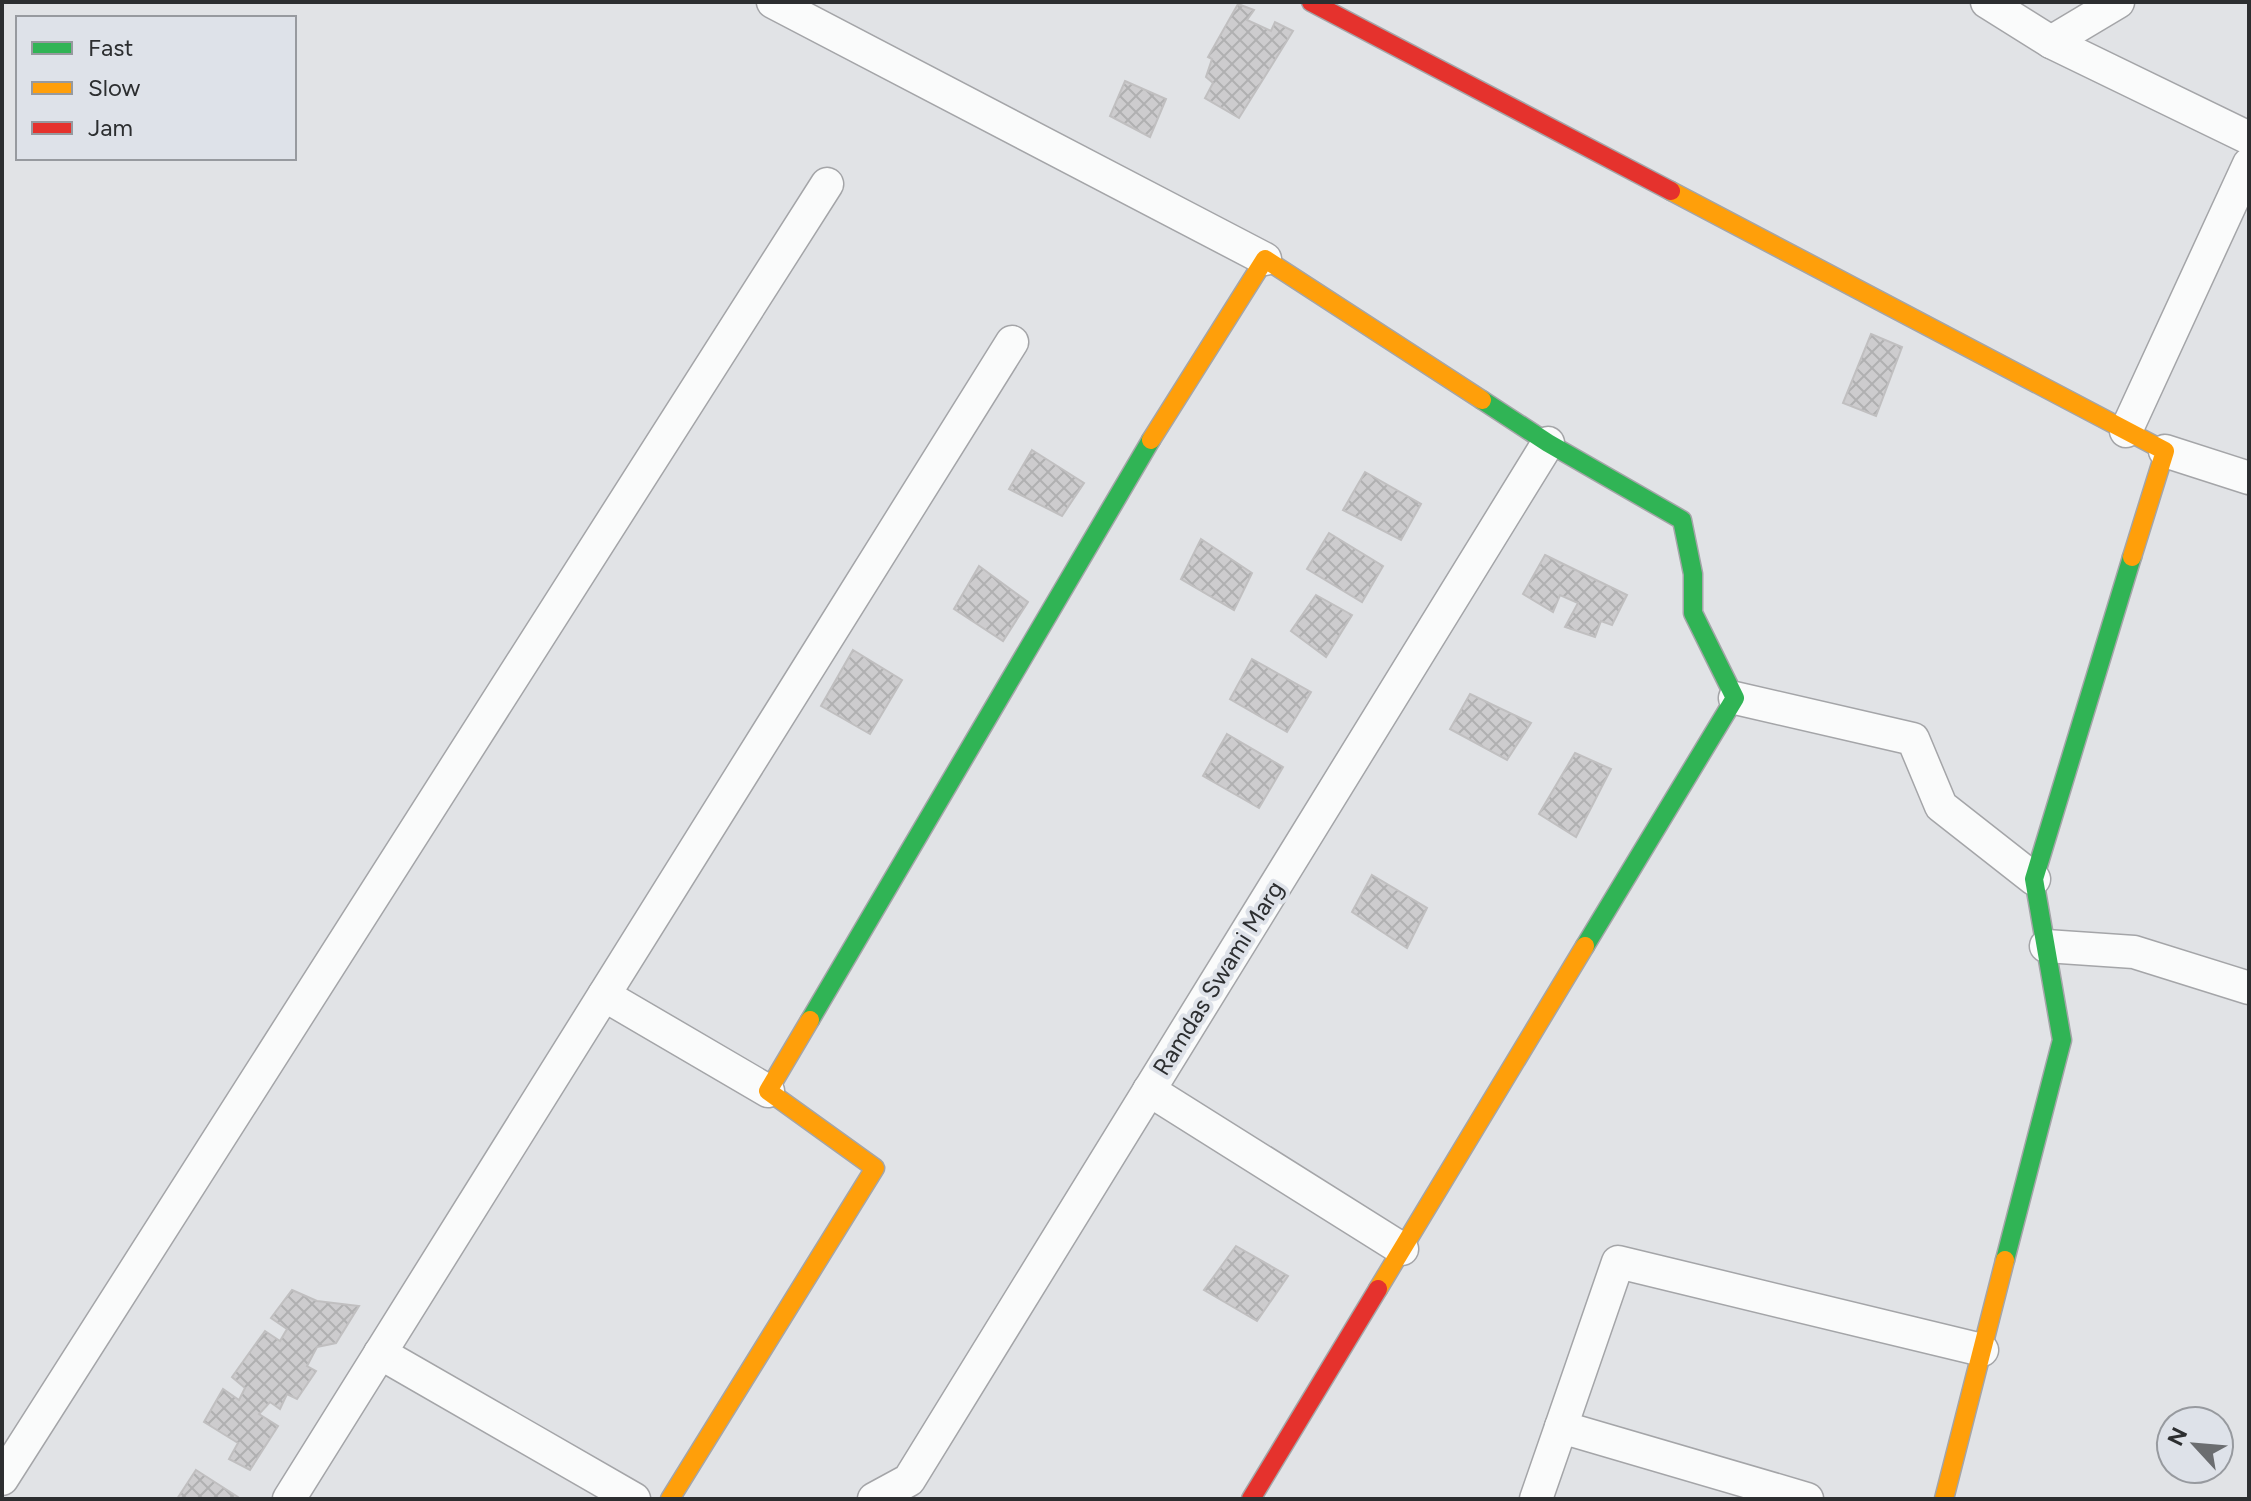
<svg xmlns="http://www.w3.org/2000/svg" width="2251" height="1501" viewBox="0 0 2251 1501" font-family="Figtree,sans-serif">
	<defs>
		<pattern id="building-cross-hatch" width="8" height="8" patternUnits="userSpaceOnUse" patternTransform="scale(2)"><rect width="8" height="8" fill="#cdccce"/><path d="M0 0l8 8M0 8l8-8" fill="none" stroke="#b0b0b1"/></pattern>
	</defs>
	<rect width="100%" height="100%" fill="#e1e3e6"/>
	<g fill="url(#building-cross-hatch)" stroke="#c0bfc0" stroke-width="2">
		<path d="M 1238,4 L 1254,10 L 1247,20 L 1271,31 L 1275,22 L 1293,31 L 1239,118 L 1205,98 L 1213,83 L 1206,77 L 1212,59 L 1208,57 Z"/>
		<path d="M 1125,81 L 1166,99 L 1150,137 L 1110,116 Z"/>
		<path d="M 1871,334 L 1902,347 L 1876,416 L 1843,403 Z"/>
		<path d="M 1032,450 L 1084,483 L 1062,516 L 1009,489 Z"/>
		<path d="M 1365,472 L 1421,504 L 1401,540 L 1343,510 Z"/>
		<path d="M 1329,533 L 1383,566 L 1362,602 L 1307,569 Z"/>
		<path d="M 1201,539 L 1252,573 L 1234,610 L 1181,579 Z"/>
		<path d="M 1545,555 L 1627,595 L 1612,625 L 1601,621 L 1595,637 L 1565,627 L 1578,603 L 1560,595 L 1553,612 L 1523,594 Z"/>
		<path d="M 979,566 L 1028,602 L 1003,641 L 954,609 Z"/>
		<path d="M 1316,595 L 1352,615 L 1326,657 L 1291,631 Z"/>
		<path d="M 853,650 L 902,680 L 870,734 L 821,706 Z"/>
		<path d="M 1252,659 L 1311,692 L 1287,732 L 1230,699 Z"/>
		<path d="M 1470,694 L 1531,723 L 1507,760 L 1450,729 Z"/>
		<path d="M 1227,734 L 1283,767 L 1259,808 L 1203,776 Z"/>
		<path d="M 1575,753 L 1611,769 L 1576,837 L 1539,814 Z"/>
		<path d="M 1372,875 L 1427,908 L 1407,948 L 1352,912 Z"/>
		<path d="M 1236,1246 L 1288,1276 L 1257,1321 L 1204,1290 Z"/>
		<path d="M 292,1290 L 317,1301 L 359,1306 L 336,1343 L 317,1347 L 307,1366 L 316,1371 L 297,1399 L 287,1394 L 280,1409 L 270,1402 L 259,1414 L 278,1426 L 250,1470 L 229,1459 L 238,1443 L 204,1422 L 223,1389 L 239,1400 L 245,1388 L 232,1377 L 265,1331 L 280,1341 L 287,1329 L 271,1318 Z"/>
		<path d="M 196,1470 L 238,1497 L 237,1499 L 177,1499 Z"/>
	</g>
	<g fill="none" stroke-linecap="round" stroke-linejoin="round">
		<defs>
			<g id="street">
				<path d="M 773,2 L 1265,259"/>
				<path d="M 1987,2 L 2051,42 L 2249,138"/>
				<path d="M 2051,42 L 2118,2"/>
				<path d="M 2126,431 L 2249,164"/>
				<path d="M 2165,451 L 2249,478"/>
				<path d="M 1735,698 L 1913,739 L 1941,806 L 2034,879"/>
				<path d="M 2046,946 L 2134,952 L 2249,988"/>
				<path d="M 604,995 L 768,1091"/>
				<path d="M 1149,1090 L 1402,1249"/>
				<path d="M 380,1353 L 634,1499"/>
				<path d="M 1561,1427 L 1618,1262 L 1982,1350"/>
				<path d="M 2,1479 L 827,184"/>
				<path d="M 289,1499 L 1012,342"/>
				<path d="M 874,1499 L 909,1480 L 1548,443"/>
				<path d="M 1536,1499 L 1561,1427 L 1807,1499"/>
			</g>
			<g id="fast">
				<path d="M 1482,400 L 1548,443 L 1682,520 L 1693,574 L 1693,613 L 1735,698 L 1585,946"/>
				<path d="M 810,1020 L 1151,440"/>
				<path d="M 2005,1260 L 2062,1040 L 2034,879 L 2132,557"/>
			</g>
			<g id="slow">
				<path d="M 1671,191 L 2165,451 L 2132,557"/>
				<path d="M 1151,440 L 1265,259 L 1482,400"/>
				<path d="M 1378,1289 L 1585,946"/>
				<path d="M 670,1499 L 875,1168 L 768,1091 L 810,1020"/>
				<path d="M 1944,1499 L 2005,1260"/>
			</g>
			<g id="jam">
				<path d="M 1311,2 L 1671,191"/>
				<path d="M 1251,1499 L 1378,1289"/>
			</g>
		</defs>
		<use href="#street" stroke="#a4a5a8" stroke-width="35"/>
		<use href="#fast" stroke="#a4a5a8" stroke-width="21"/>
		<use href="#slow" stroke="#a4a5a8" stroke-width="21"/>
		<use href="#jam" stroke="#a4a5a8" stroke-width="21"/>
		<use href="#street" stroke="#fafbfb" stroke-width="32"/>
		<use href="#fast" stroke="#30b455" stroke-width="18"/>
		<use href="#slow" stroke="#ff9f0a" stroke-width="18"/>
		<use href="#jam" stroke="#e5322d" stroke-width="18"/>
	</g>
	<g text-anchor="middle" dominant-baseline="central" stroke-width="8" stroke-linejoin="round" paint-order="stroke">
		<g font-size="24" fill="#2c2e30" stroke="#dee2e9">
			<text transform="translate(1218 978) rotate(-58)">Ramdas Swami Marg</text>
		</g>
	</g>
	<rect width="2251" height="1501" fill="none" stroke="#2c2e30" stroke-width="8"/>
	<rect x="16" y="16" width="280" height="144" fill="#dee2e9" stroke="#979a9f" stroke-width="2"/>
	<rect x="32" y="42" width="40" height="12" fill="#30b455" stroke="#979a9f" stroke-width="2"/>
	<text x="88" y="56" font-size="24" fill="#2c2e30">Fast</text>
	<rect x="32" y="82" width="40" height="12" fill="#ff9f0a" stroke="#979a9f" stroke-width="2"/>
	<text x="88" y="96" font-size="24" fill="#2c2e30">Slow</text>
	<rect x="32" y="122" width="40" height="12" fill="#e5322d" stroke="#979a9f" stroke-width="2"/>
	<text x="88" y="136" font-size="24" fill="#2c2e30">Jam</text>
	<g transform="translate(2195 1445) rotate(296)"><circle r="38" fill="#dee2e9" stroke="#979a9f" stroke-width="2"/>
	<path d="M0-6L14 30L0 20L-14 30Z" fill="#6b6d70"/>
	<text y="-12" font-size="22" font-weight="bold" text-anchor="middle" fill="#2c2e30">N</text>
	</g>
</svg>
